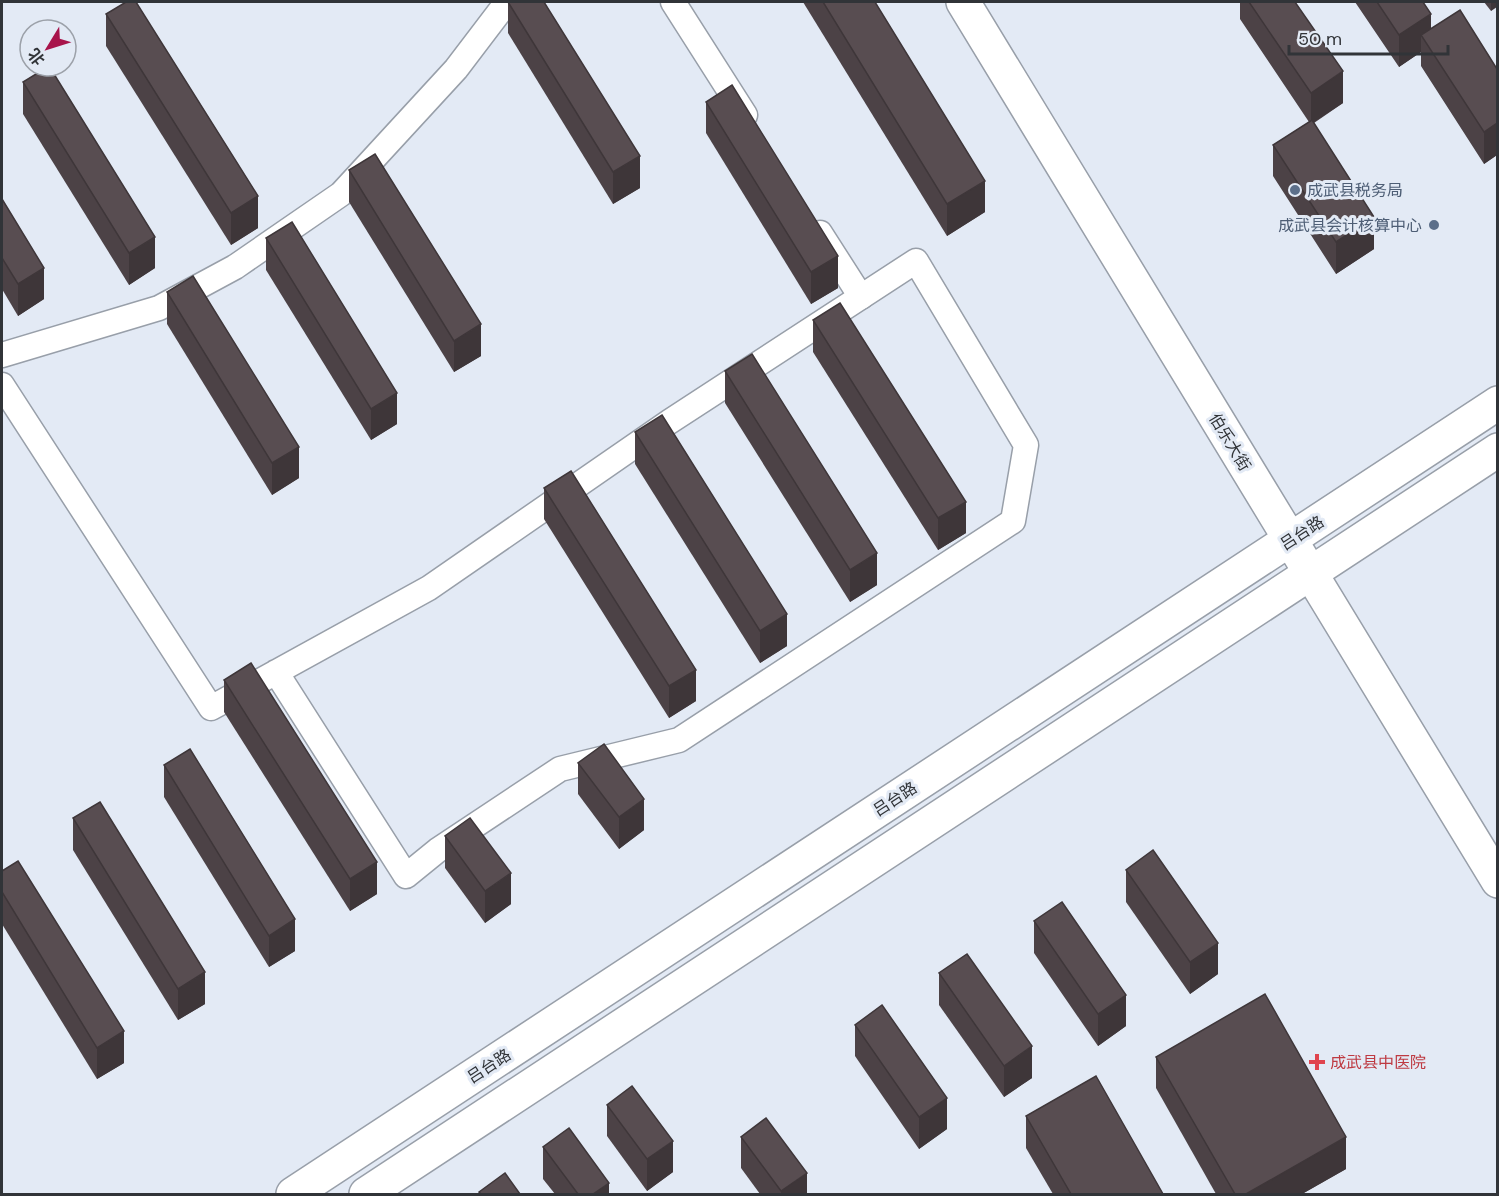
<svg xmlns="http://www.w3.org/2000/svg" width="1499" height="1196" viewBox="0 0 1499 1196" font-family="'DM Sans','Noto Sans SC',sans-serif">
	<rect width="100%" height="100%" fill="#e3eaf5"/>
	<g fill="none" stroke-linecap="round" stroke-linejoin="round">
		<defs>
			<g id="minor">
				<path d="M 673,2 L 745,115"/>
				<path d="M 820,233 L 861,297"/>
				<path d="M 2,355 L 159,308 L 235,267 L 341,194 L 456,69 L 507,2"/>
				<path d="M 2,385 L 211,708 L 429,588 L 669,422 L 916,261 L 1026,445 L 1013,521 L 679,740 L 560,769 L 438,850 L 406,876 L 276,672"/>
			</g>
			<g id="secondary">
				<path d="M 963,2 L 1498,881"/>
				<path d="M 293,1194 L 1498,403"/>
				<path d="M 366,1194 L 1498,450"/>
			</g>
		</defs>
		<use href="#minor" stroke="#989fa9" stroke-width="27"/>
		<use href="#secondary" stroke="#989fa9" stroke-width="36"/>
		<use href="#minor" stroke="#fff" stroke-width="24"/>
		<use href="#secondary" stroke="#fff" stroke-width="33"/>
	</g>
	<g fill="#4c4246">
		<path d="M 508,2 L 640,188 L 613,204 L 508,33 Z"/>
		<path d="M 803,2 L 875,2 L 985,212 L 947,236 Z"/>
		<path d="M 1240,2 L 1295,2 L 1343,103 L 1314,123 L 1374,249 L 1336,274 L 1273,176 L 1273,145 L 1309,122 L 1240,19 Z"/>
		<path d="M 1355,2 L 1423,2 L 1431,28 L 1497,69 L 1497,155 L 1484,164 L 1421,66 L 1421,52 L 1399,67 Z"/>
		<path d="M 1484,2 L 1497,2 L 1491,11 Z"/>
		<path d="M 106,14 L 258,228 L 231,245 L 106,46 Z"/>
		<path d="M 23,82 L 155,268 L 129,285 L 23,114 Z"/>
		<path d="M 706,102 L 838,288 L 811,304 L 706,133 Z"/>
		<path d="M 349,170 L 481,356 L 454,372 L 349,202 Z"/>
		<path d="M 2,199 L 44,299 L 18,316 L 2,289 Z"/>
		<path d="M 266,238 L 397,424 L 371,440 L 266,270 Z"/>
		<path d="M 167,292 L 299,478 L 272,495 L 167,324 Z"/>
		<path d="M 813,320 L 966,533 L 938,550 L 813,352 Z"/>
		<path d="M 725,371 L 877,585 L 850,602 L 725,403 Z"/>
		<path d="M 635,432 L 787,646 L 760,663 L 635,464 Z"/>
		<path d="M 544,488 L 696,701 L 669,718 L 544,519 Z"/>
		<path d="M 224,680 L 377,894 L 350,911 L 224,712 Z"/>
		<path d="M 578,763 L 644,830 L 619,849 L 578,794 Z"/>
		<path d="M 164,765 L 295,951 L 269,967 L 164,797 Z"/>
		<path d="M 73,818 L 205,1004 L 178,1020 L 73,850 Z"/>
		<path d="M 445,836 L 511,904 L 485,923 L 445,868 Z"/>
		<path d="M 1126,870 L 1218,974 L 1190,994 L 1126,902 Z"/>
		<path d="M 2,871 L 124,1063 L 97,1079 L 2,924 Z"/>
		<path d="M 1034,921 L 1126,1026 L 1098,1046 L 1034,953 Z"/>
		<path d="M 939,973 L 1032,1078 L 1004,1097 L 939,1005 Z"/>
		<path d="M 855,1025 L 947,1129 L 919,1149 L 855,1056 Z"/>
		<path d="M 1156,1057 L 1346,1169 L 1302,1194 L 1216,1194 L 1156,1088 Z"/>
		<path d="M 607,1105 L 673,1172 L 647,1191 L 607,1136 Z"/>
		<path d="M 1026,1116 L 1163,1194 L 1053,1194 L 1026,1148 Z"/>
		<path d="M 741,1137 L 807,1194 L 760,1194 L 741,1168 Z"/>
		<path d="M 543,1147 L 609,1194 L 555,1194 L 543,1179 Z"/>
	</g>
	<g fill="#3e3639">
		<path d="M 1491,2 L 1497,2 L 1497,7 L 1491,11 Z"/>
		<path d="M 1431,14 L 1431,45 L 1421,35 L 1421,52 L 1399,67 L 1399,35 Z"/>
		<path d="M 1343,71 L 1343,103 L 1311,124 L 1311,93 Z"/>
		<path d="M 1497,123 L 1497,155 L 1484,164 L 1484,132 Z"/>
		<path d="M 640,156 L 640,188 L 613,204 L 613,172 Z"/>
		<path d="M 985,181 L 985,212 L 947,236 L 947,204 Z"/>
		<path d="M 258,196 L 258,228 L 231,245 L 231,213 Z"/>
		<path d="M 1374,217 L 1374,249 L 1336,274 L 1336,242 Z"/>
		<path d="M 155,237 L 155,268 L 129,285 L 129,253 Z"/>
		<path d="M 838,256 L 838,288 L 811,304 L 811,272 Z"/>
		<path d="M 44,268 L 44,299 L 18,316 L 18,284 Z"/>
		<path d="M 481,324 L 481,356 L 454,372 L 454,341 Z"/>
		<path d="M 397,393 L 397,424 L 371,440 L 371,409 Z"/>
		<path d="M 299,447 L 299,478 L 272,495 L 272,463 Z"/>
		<path d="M 966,502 L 966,533 L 938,550 L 938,518 Z"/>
		<path d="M 877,553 L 877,585 L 850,602 L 850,570 Z"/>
		<path d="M 787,614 L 787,646 L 760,663 L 760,631 Z"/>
		<path d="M 696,670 L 696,701 L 669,718 L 669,686 Z"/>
		<path d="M 644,799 L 644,830 L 619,849 L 619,817 Z"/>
		<path d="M 377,862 L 377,894 L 350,911 L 350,879 Z"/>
		<path d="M 511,873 L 511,904 L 485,923 L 485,891 Z"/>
		<path d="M 295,919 L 295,951 L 269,967 L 269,936 Z"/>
		<path d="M 1218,943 L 1218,974 L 1190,994 L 1190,962 Z"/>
		<path d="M 205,972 L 205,1004 L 178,1020 L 178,989 Z"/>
		<path d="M 1126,995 L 1126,1026 L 1098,1046 L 1098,1014 Z"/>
		<path d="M 124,1031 L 124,1063 L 97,1079 L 97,1048 Z"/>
		<path d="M 1032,1046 L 1032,1078 L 1004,1097 L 1004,1066 Z"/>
		<path d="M 947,1098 L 947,1129 L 919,1149 L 919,1117 Z"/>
		<path d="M 1346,1137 L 1346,1169 L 1302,1194 L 1246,1194 Z"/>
		<path d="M 673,1141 L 673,1172 L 647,1191 L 647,1159 Z"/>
		<path d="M 807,1173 L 807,1194 L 781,1194 L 781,1191 Z"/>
		<path d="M 609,1183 L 609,1194 L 593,1194 Z"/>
	</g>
	<g fill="#584d51" stroke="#3e3639" stroke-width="1.5">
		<path d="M 126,2 L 136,2 L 258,196 L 231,213 L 106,14 Z"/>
		<path d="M 508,2 L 544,2 L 640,156 L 613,172 Z"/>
		<path d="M 823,2 L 875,2 L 985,181 L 947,204 Z"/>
		<path d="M 1249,2 L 1295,2 L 1343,71 L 1311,93 Z"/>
		<path d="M 1377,2 L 1423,2 L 1431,14 L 1399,35 Z"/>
		<path d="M 1460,10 L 1497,69 L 1497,123 L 1484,132 L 1421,35 Z"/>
		<path d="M 49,66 L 155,237 L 129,253 L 23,82 Z"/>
		<path d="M 732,85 L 838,256 L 811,272 L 706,102 Z"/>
		<path d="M 1312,120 L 1374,217 L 1336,242 L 1273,145 Z"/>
		<path d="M 375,154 L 481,324 L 454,341 L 349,170 Z"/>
		<path d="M 2,199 L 44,268 L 18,284 L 2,258 Z"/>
		<path d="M 292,222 L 397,393 L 371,409 L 266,238 Z"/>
		<path d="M 193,276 L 299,447 L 272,463 L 167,292 Z"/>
		<path d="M 840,303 L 966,502 L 938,518 L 813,320 Z"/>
		<path d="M 752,354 L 877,553 L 850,570 L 725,371 Z"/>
		<path d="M 662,415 L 787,614 L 760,631 L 635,432 Z"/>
		<path d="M 571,471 L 696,670 L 669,686 L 544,488 Z"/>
		<path d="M 251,663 L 377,862 L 350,879 L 224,680 Z"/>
		<path d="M 604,744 L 644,799 L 619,817 L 578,763 Z"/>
		<path d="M 190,749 L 295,919 L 269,936 L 164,765 Z"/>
		<path d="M 100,802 L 205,972 L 178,989 L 73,818 Z"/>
		<path d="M 470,818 L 511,873 L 485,891 L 445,836 Z"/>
		<path d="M 1153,850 L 1218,943 L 1190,962 L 1126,870 Z"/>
		<path d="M 18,861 L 124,1031 L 97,1048 L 2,892 L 2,871 Z"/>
		<path d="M 1062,902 L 1126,995 L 1098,1014 L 1034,921 Z"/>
		<path d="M 967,954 L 1032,1046 L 1004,1066 L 939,973 Z"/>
		<path d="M 1265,994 L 1346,1137 L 1246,1194 L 1235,1194 L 1156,1057 Z"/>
		<path d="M 882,1005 L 947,1098 L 919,1117 L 855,1025 Z"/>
		<path d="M 1096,1076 L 1163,1194 L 1071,1194 L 1026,1116 Z"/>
		<path d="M 632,1086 L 673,1141 L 647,1159 L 607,1105 Z"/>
		<path d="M 766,1118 L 807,1173 L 781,1191 L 741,1137 Z"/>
		<path d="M 569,1128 L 609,1183 L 593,1194 L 578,1194 L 543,1147 Z"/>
		<path d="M 505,1173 L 520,1194 L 481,1194 L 479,1192 Z"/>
	</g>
	<g fill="#5c6f8a" stroke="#e3eaf5" stroke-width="2">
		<circle cx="1295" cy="190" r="6"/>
		<circle cx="1434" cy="225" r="6"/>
	</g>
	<path fill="#e0444e" stroke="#e3eaf5" stroke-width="2" d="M1314 1053h6v6h6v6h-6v6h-6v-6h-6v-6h6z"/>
	<g text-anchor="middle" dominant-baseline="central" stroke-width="6" stroke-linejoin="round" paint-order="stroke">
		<g font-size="16" fill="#4e5e75" stroke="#e3eaf5" text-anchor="start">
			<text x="1307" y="190">成武县税务局</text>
			<text x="1422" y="225" text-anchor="end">成武县会计核算中心</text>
		</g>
		<g font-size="16" fill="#313438" stroke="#e3eaf5">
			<text transform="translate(1230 442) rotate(59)">伯乐大街</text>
			<text transform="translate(1302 533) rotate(-33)">吕台路</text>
			<text transform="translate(895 799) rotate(-33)">吕台路</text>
			<text transform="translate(489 1066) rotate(-33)">吕台路</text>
		</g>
		<g font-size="16" fill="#be3a42" stroke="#e3eaf5" text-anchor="start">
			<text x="1330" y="1062">成武县中医院</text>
		</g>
	</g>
	<rect width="1499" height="1196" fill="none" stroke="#313438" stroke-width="6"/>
	<g transform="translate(48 48) rotate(232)"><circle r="28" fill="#e3eaf5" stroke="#9ca1a9" stroke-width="1.5"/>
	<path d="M0-4.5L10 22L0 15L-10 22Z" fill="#a8144b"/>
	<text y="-9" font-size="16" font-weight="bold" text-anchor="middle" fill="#313438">北</text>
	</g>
	<path d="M1289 45v9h159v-9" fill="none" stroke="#313438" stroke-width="3"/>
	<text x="1298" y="45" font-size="18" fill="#313438" stroke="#e3eaf5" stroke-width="4.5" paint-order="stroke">50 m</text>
</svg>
